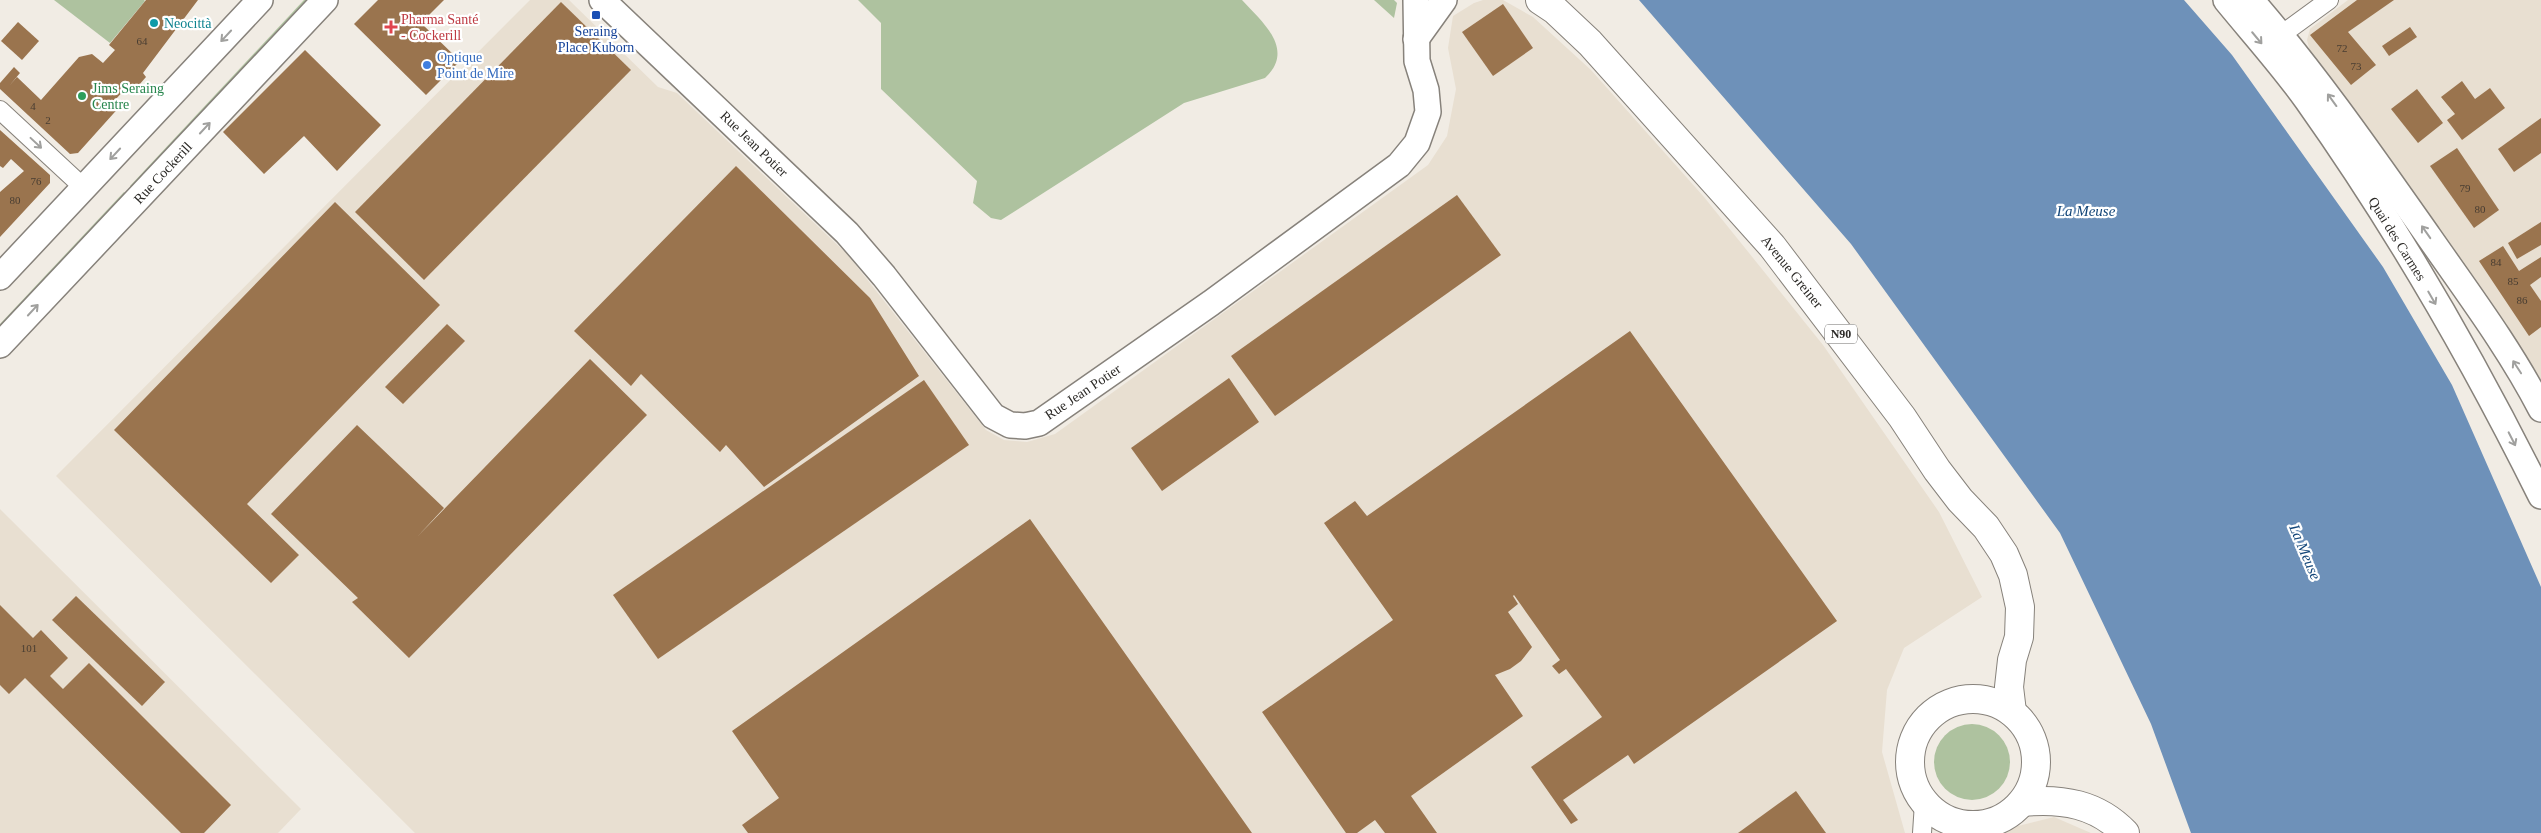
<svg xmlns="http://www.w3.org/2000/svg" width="2541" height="833" viewBox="0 0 2541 833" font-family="'Times New Roman',serif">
	<rect width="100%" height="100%" fill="#f1ece4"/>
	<g fill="#e8dfd1">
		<path d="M 530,0 L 569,0 L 658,87 L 677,93 L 847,254 L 986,430 L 1004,440 L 1027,442 L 1055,434 L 1428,165 L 1447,136 L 1456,89 L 1448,48 L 1453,16 L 1474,3 L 1483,0 L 1503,0 L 1533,17 L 1591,70 L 1704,197 L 1823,345 L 1939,512 L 1982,597 L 1904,648 L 1887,690 L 1882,752 L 1905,833 L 415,833 L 56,476 Z"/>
		<path d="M 2348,0 L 2541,0 L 2541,388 L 2311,55 L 2307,40 L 2310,29 Z"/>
		<path d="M 0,509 L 301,809 L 278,833 L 0,833 Z"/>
		<path d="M 2054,817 L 2091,833 L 1998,833 L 2018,826 Z"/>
	</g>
	<g fill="#aec29f">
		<path d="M 54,0 L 144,0 L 145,1 L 110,43 Z"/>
		<path d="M 304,0 L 312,0 L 134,190 L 130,186 Z"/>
		<path d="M 858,0 L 1242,0 C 1262,22 1296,49 1265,78 L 1184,103 L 1001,220 L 991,218 L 973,203 L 977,181 L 881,89 L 881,23 Z"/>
		<path d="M 1374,0 L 1394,0 L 1397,3 L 1394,18 Z"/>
		<path d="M 124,192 L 128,196 L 0,333 L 0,324 Z"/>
		<circle cx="1972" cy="762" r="38"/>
	</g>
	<path fill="#6e91b9" d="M 1639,0 L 2184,0 L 2232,55 L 2383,267 L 2452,385 L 2541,587 L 2541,833 L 2191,833 L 2151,724 L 2060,533 L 1851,244 Z"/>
	<g fill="#9a744e">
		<path d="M 146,0 L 198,0 L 143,73 L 146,77 L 132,93 L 126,88 L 116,99 L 122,104 L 78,153 L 70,154 L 0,89 L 0,83 L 14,67 L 20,73 L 9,86 L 17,77 L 41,100 L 79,57 L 92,54 L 103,63 L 115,50 L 109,45 Z"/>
		<path d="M 378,0 L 444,0 L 421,23 L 460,61 L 426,95 L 354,24 Z"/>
		<path d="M 2357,0 L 2394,0 L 2348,32 L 2376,65 L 2351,85 L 2310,35 Z"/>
		<path d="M 561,2 L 631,70 L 424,280 L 355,212 Z"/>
		<path d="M 1503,4 L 1533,48 L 1493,76 L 1462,32 Z"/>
		<path d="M 18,22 L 39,41 L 22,60 L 1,41 Z"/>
		<path d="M 2410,27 L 2417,37 L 2389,56 L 2382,46 Z"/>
		<path d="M 305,50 L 381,125 L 337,171 L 304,136 L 264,174 L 223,132 Z"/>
		<path d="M 2462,81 L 2475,99 L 2490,88 L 2505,108 L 2462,140 L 2447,120 L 2455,114 L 2441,97 Z"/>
		<path d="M 2417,89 L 2443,123 L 2418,143 L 2391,109 Z"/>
		<path d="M 2541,118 L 2541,153 L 2514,172 L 2498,149 Z"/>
		<path d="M 0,130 L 50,175 L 50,183 L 0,237 L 0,192 L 24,171 L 11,159 L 3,168 L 0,166 Z"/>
		<path d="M 2457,148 L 2499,210 L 2474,228 L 2430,166 Z"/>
		<path d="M 736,166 L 870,298 L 919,376 L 764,487 L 726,445 L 720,452 L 641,374 L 631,386 L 574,331 Z"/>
		<path d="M 1457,195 L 1501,255 L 1275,416 L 1231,356 Z"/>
		<path d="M 335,202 L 440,305 L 247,504 L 299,555 L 271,583 L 114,430 Z"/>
		<path d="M 2541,222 L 2541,245 L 2517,259 L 2508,243 Z"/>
		<path d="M 2503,246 L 2519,271 L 2541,257 L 2541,277 L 2530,285 L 2541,301 L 2541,327 L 2529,336 L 2479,261 Z"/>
		<path d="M 447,324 L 465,341 L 403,404 L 385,387 Z"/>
		<path d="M 1630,331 L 1837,621 L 1634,764 L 1628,755 L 1563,800 L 1578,820 L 1571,824 L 1531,767 L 1602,717 L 1566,669 L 1559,674 L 1552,666 L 1560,660 L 1514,595 L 1513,596 L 1518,604 L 1508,612 L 1532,647 L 1521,661 L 1510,669 L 1495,675 L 1523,716 L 1411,796 L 1437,833 L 1385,833 L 1375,820 L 1357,833 L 1346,833 L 1262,712 L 1393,620 L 1324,523 L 1355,501 L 1367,516 Z"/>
		<path d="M 590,359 L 647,415 L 409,658 L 352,602 L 358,598 L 271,514 L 357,425 L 444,508 L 417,537 Z"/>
		<path d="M 1229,378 L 1259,422 L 1162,491 L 1131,448 Z"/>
		<path d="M 924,380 L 969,445 L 658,659 L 613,595 Z"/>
		<path d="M 1030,519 L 1252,833 L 748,833 L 742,825 L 779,798 L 732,731 Z"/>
		<path d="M 76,596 L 165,682 L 142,706 L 52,620 Z"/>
		<path d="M 0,605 L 33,638 L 41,630 L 68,658 L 50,676 L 63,689 L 89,663 L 231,805 L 204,833 L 181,833 L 25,678 L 9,694 L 0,685 Z"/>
		<path d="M 1796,791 L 1826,833 L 1738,833 Z"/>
	</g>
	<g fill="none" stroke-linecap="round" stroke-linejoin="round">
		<defs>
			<g id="minor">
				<path d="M 2281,35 L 2329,0"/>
				<path d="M 0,110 L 83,187"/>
				<path d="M 1922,833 L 1924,803"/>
				<path d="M 1952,833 L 1962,825"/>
			</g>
			<g id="secondary">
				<path d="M 602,0 L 847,233 L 884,276 L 993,416 L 1010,425 L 1025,426 L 1039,423 L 1211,303 L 1399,165 L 1417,143 L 1428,112 L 1426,90 L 1417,61 L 1416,0"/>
				<path d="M 2226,0 C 2253,33 2282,65 2307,100 C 2395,224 2473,359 2541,496"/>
				<path d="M 2251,0 C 2316,75 2372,156 2429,237 C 2468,293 2510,349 2541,409"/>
				<path d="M 1416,39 L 1444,0"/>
				<path d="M 0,277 L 260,0"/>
				<path d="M 0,345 L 325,0"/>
			</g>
			<g id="primary">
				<path d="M 1540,0 L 1555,10 L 1590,43 L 1772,246 L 1902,417 L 1937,470 L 1960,500 L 1986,527 L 2004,554 L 2013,575 L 2020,607 L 2019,637 L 2012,660 L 2009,687 L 2012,712"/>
				<circle cx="1973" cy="762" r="63"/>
				<path d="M 2023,802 C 2062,798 2097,804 2125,833"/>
			</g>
		</defs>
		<use href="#minor" stroke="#87827b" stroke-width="20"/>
		<use href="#secondary" stroke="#87827b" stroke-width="28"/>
		<use href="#primary" stroke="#87827b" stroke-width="30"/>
		<use href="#minor" stroke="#fff" stroke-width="18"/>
		<use href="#secondary" stroke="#fff" stroke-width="25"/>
		<use href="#primary" stroke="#fff" stroke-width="28"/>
	</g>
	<defs><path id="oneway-shaft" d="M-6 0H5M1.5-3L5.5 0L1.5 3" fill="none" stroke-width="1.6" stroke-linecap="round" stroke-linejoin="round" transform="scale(1.25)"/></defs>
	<g stroke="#a0a09e">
		<use href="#oneway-shaft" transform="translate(226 36) rotate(133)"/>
		<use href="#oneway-shaft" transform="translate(2257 38) rotate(50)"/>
		<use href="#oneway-shaft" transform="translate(2332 100) rotate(-126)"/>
		<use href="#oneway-shaft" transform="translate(205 128) rotate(-47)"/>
		<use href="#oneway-shaft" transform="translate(36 143) rotate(43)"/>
		<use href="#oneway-shaft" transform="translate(115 154) rotate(133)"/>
		<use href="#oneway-shaft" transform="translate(2426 232) rotate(-125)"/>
		<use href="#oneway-shaft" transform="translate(2432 298) rotate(60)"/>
		<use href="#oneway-shaft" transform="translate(33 310) rotate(-47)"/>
		<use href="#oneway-shaft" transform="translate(2517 367) rotate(-123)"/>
		<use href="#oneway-shaft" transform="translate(2512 439) rotate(63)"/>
	</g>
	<rect fill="#1a4fb4" stroke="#fff" stroke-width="2" x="591" y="10" width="10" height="10" rx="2.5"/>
	<circle fill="#0f9aa8" stroke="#fff" stroke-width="2" cx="154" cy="23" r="5"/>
	<path fill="#e0444e" stroke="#fff" stroke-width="2" d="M388.5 19.5h5v5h5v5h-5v5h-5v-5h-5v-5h5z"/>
	<circle fill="#3f7fe0" stroke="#fff" stroke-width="2" cx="427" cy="65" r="5"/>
	<circle fill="#2e9e5b" stroke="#fff" stroke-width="2" cx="82" cy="96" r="5"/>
	<g text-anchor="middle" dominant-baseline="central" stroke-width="4.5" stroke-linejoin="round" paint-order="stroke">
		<g font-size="11" fill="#483d32">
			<text x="142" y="41">64</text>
			<text x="2342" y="48">72</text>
			<text x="2356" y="66">73</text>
			<text x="33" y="106">4</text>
			<text x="48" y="120">2</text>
			<text x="36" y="181">76</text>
			<text x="2465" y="188">79</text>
			<text x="15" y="200">80</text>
			<text x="2480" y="209">80</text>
			<text x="2496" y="262">84</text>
			<text x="2513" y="281">85</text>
			<text x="2522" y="300">86</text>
			<text x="29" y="648">101</text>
		</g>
		<rect fill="#fff" stroke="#6c6b68" stroke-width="1" x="1825" y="324.5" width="32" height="19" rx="4"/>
		<g font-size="12" font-weight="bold" fill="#2d2b28">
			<text x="1841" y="334">N90</text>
		</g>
		<g font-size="14" fill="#be3a42" stroke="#fff" text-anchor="start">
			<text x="401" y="19">Pharma Santé<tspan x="401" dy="16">- Cockerill</tspan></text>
		</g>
		<g font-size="14" fill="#0d838f" stroke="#fff" text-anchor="start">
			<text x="164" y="23">Neocittà</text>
		</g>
		<g font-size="14" fill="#164399" stroke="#fff">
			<text x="596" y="31">Seraing<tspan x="596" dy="16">Place Kuborn</tspan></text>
		</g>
		<g font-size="14" fill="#366cbe" stroke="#fff" text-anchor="start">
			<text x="437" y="57">Optique<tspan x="437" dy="16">Point de Mire</tspan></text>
		</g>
		<g font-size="14" fill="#27864d" stroke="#fff" text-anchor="start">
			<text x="92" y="88">Jims Seraing<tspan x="92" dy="16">Centre</tspan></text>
		</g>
		<g font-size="14" fill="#2d2b28" stroke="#fff">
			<text transform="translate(754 144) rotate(44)">Rue Jean Potier</text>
			<text transform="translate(163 173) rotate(-47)">Rue Cockerill</text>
			<text transform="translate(2397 239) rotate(58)">Quai des Carmes</text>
			<text transform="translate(1792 272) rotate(51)">Avenue Greiner</text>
			<text transform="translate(1083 392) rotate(-34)">Rue Jean Potier</text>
		</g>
		<g font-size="15" font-style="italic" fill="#134679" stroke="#fff">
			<text x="2086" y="211">La Meuse</text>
			<text transform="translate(2305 552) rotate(67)">La Meuse</text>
		</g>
	</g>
</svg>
